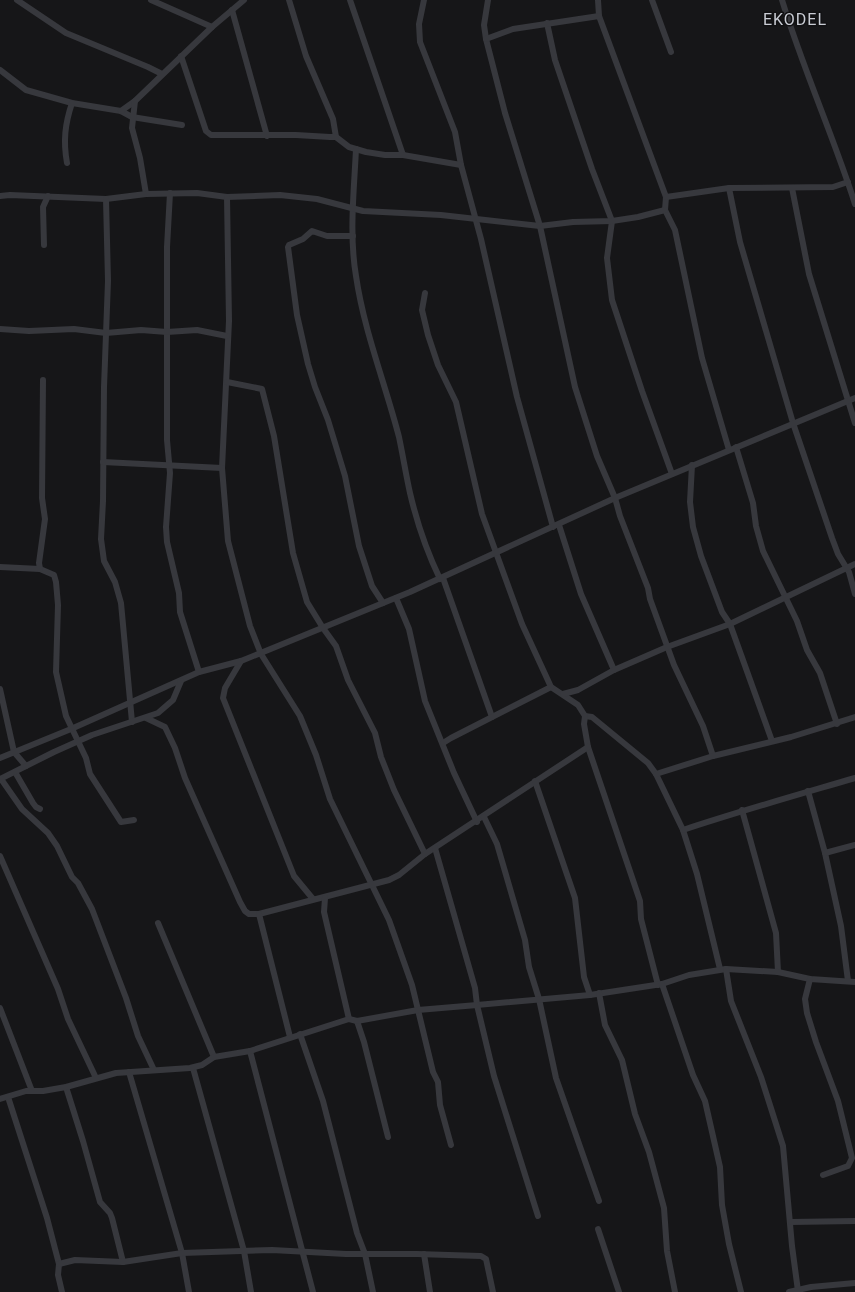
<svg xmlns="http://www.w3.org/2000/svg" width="855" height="1292" viewBox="0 0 855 1292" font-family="Roboto,sans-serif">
	<rect width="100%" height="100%" fill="#161618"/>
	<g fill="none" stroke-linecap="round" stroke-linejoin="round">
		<g stroke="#37383d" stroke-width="6">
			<path d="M 17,0 L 66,33 L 148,67 L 162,74"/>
			<path d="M 151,0 L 212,27"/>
			<path d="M 289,0 L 306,56 L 333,119 L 336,137"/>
			<path d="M 350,0 L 403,155"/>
			<path d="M 424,0 L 419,24 L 420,42 L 455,132 L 461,165 L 481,239 L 517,397 L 553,527"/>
			<path d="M 488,0 L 484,25 L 486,39 L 505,113 L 540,226 L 575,387 L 597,456 L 615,498 L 620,516 L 648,588 L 650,599 L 674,665 L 703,726 L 713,756"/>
			<path d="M 598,0 L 599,16 L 666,197 L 665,210 L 675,230 L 702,358 L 729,450"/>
			<path d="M 652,0 L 671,52"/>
			<path d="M 782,0 C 803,69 833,135 855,204"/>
			<path d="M 232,10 L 267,136"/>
			<path d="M 547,23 L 555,60 L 592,169 L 612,221 L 607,258 L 612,300 L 642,391 L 672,474"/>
			<path d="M 486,39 L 513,29 L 599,16"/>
			<path d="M 181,56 L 206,131 L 211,135 L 296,135 L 330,137 L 336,137 L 349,147 L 366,152 L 385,155 L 403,155 L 461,165"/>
			<path d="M 0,70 L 26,90 L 72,103 L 121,111 L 132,117 L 182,125"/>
			<path d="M 121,111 L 135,101"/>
			<path d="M 356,149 C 354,191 349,235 356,276 C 364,331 385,383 399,437 C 403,456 406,475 410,493 C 417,523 427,552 440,579"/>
			<path d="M 67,163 C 63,141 65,124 72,103"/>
			<path d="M 729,188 L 740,242 L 793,423 L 832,538 L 838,554 L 849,572 L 855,594"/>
			<path d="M 792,188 L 809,274 L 855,423"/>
			<path d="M 170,193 L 167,247 L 167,440 L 170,473 L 166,527 L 167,542 L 179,593 L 180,612 L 199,672"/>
			<path d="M 146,194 L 140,158 L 132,128 L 135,101 L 212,27 L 244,0"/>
			<path d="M 0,196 L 10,195 L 106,199 L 146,194 L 197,193 L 227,197 L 280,195 L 317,199 L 363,211 L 441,215 L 540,226 L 573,222 L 612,221 L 638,217 L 665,210"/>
			<path d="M 227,197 L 229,321 L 222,468 L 228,541 L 250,626 L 261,654 L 300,716 L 316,755 L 330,799 L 389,920 L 412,985 L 433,1072 L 438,1082 L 440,1105 L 451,1145"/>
			<path d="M 666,197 L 729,188 L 833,187 L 848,182"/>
			<path d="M 106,199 L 108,281 L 104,387 L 103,501 L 101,539 L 104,561 L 115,582 L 121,603 L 132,722"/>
			<path d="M 353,236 L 327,236 L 312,231 L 303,239 L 289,245 L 288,247 L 297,315 L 308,364 L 315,387 L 328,420 L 345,476 L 359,546 L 372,586 L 383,603"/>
			<path d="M 44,245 L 43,207 L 48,196"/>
			<path d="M 425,293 L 422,310 L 428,335 L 438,365 L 456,402 L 482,514 L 522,624 L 551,687 L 578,705 L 585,716 L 592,717 L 648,763 L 656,774 L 683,830 L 697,874 L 720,969"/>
			<path d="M 0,329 L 29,331 L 74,329 L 106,333 L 141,330 L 167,332 L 197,330 L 227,336"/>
			<path d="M 227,382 L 262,389 L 274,436 L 293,553 L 307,602 L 323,628 L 336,646 L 348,680 L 375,733 L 381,757 L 394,790 L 425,854"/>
			<path d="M 736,447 L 753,503 L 756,526 L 763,551 L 797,621 L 807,650 L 820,673 L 837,724"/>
			<path d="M 103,462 L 222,468"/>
			<path d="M 692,465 L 690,502 L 693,527 L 701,556 L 722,612 L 730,624 L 772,741"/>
			<path d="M 559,525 L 581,594 L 614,670"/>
			<path d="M 0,567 L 40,569 L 54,575 L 56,582 L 58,605 L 56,672 L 66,716 L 86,758 L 90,774 L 121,822 L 134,820"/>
			<path d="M 40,569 L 39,563 L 45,519 L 42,498 L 43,380"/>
			<path d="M 443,578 L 492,717"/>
			<path d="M 396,598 L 409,629 L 425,701 L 454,773 L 477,822"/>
			<path d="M 241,661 L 225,688 L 223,698 L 294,876 L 313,899"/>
			<path d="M 0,689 L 14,752 L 26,766"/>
			<path d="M 563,694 L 578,690 L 614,670 L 667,647 L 730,624 L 855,564"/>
			<path d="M 585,716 L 584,724 L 588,747 L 640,901 L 641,919 L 658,985"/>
			<path d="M 146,718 L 165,727 L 175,748 L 185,778 L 240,902 L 245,911 L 249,914 L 259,914 L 389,880 L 399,875 L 425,854 L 588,747"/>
			<path d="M 443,743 L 451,738 L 551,687"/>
			<path d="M 0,758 L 71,729 L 199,672 L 241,661 L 410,592 L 615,498 L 855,398"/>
			<path d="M 15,772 L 33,803 L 36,807 L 40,809"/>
			<path d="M 656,774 L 713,756 L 791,737 L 855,717"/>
			<path d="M 0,779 L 54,752 L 92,735 L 158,713 L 173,700 L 181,681"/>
			<path d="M 1,779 L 22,809 L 48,833 L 57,846 L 72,877 L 78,883 L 92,909 L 126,998 L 138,1036 L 154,1070"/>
			<path d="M 535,781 L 575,898 L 584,977 L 590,995"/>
			<path d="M 808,791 L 825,853 L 841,926 L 848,981"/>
			<path d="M 742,810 L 776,933 L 778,972"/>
			<path d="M 484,817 L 497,844 L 525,940 L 529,967 L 539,999 L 556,1078 L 599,1201"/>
			<path d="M 683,830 C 740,811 797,795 855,778"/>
			<path d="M 435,848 L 475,988 L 477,1005 L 590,995 L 662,984 L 689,975 L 726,969 L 778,972 L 810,979 L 855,982"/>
			<path d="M 825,853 L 855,845"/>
			<path d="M 0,856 L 58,989 L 68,1019 L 96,1078"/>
			<path d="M 325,898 L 324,912 L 349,1019"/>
			<path d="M 259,914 L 290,1037"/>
			<path d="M 158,923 L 214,1057"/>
			<path d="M 726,969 L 731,1001 L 761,1077 L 783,1146 L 792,1246 L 798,1291"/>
			<path d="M 810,979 L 805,999 L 807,1013 L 816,1042 L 838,1101 L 852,1158 L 848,1166 L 823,1175"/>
			<path d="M 662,984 L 693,1075 L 705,1101 L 720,1167 L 722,1205 L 729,1244 L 741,1292"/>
			<path d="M 599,993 L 605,1025 L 622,1060 L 635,1114 L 649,1152 L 664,1208 L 667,1251 L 675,1292"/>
			<path d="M 0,1008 L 32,1091"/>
			<path d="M 357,1021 L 364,1042 L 388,1137"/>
			<path d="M 300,1034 L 323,1101 L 357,1233 L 365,1254 L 373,1292"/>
			<path d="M 250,1051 L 313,1292"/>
			<path d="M 193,1068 L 244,1251 L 251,1292"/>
			<path d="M 129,1072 L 182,1253 L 189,1292"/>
			<path d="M 66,1087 L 83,1141 L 100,1202 L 110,1213 L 112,1218 L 123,1262"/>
			<path d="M 8,1097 L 47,1218 L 59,1264 L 58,1275 L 62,1292"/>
			<path d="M 0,1099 L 26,1091 L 43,1091 L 66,1087 L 116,1073 L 190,1068 L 202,1065 L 214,1057 L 250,1051 L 349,1019 L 357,1021 L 418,1010 L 477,1005 L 494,1076 L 538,1216"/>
			<path d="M 791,1222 L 855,1221"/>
			<path d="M 598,1229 L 619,1292"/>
			<path d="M 424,1254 L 430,1292"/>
			<path d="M 59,1264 L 75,1260 L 123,1262 L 182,1253 L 272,1250 L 346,1254 L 417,1254 L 481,1256 L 486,1259 L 493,1292"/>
			<path d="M 789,1292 L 811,1287 L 855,1283"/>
		</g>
	</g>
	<g text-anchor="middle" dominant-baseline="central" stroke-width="3" stroke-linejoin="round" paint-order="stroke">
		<g font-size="16" letter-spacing="1" fill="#c9ccd4" stroke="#111113">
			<text x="795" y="19">EKODEL</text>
		</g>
	</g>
</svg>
